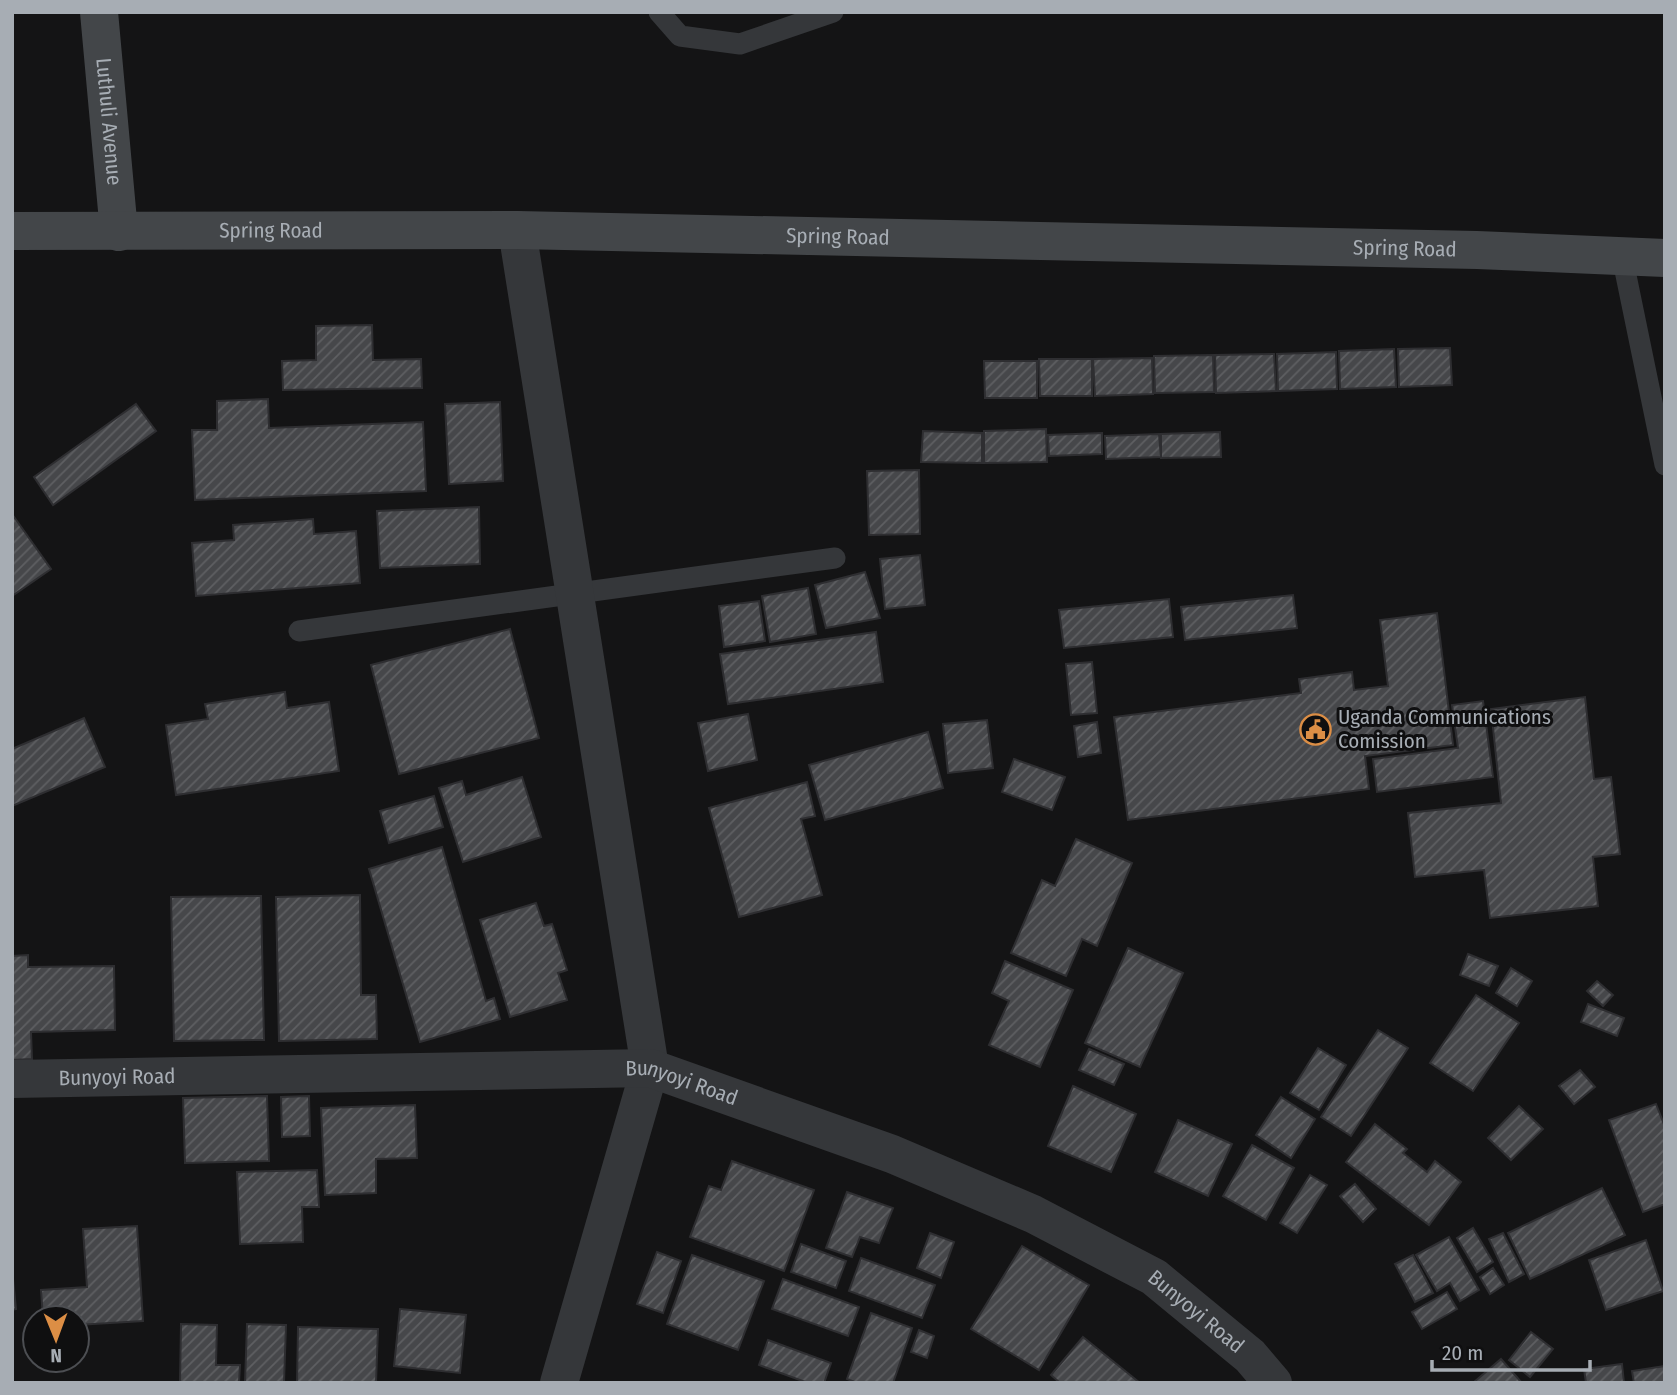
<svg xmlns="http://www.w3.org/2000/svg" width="1677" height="1395" viewBox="0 0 1677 1395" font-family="'Fira Sans Condensed',sans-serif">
	<defs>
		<pattern id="building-hatch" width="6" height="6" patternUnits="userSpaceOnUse" patternTransform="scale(1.75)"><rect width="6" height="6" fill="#46474a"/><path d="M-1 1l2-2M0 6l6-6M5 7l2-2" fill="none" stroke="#5e5f62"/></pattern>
	</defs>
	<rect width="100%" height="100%" fill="#141415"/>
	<g fill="url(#building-hatch)" stroke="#2e2e31" stroke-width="2">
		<path d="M 372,325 L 373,360 L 421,359 L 422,388 L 283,390 L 282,361 L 316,360 L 316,326 Z"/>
		<path d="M 1450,348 L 1452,385 L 1399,387 L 1398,349 Z"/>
		<path d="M 1394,349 L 1396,387 L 1340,389 L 1339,351 Z"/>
		<path d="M 1336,352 L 1337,389 L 1278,391 L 1277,354 Z"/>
		<path d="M 1274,354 L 1276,391 L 1216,393 L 1215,355 Z"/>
		<path d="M 1213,355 L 1214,392 L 1155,393 L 1154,356 Z"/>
		<path d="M 1152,358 L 1153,394 L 1095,396 L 1093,359 Z"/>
		<path d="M 1039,359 L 1092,359 L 1092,396 L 1040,396 Z"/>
		<path d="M 984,361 L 1037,361 L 1037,398 L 985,398 Z"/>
		<path d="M 268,399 L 269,428 L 423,422 L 426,491 L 195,500 L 192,430 L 217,430 L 217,401 Z"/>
		<path d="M 500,402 L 503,481 L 449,484 L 445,404 Z"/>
		<path d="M 136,404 L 156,431 L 53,505 L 34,477 Z"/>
		<path d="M 1046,429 L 1047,462 L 984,463 L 984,431 Z"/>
		<path d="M 923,431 L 982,433 L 982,463 L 921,462 Z"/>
		<path d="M 1220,432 L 1221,457 L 1161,458 L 1161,434 Z"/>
		<path d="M 1102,433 L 1102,454 L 1049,456 L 1048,435 Z"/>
		<path d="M 1159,434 L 1161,457 L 1106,459 L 1105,436 Z"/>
		<path d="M 919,470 L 920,534 L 869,535 L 867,471 Z"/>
		<path d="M 479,507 L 480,564 L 380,568 L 377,511 Z"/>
		<path d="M 12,514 L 51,569 L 12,596 Z"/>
		<path d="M 313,519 L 314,534 L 356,531 L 360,583 L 196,596 L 192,543 L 234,540 L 233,525 Z"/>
		<path d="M 920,555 L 925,605 L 885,609 L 880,559 Z"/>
		<path d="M 865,572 L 880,618 L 826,628 L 815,585 Z"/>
		<path d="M 808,588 L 816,634 L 770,642 L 762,596 Z"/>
		<path d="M 1293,595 L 1297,628 L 1185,640 L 1181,607 Z"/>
		<path d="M 1169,599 L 1173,637 L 1064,648 L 1059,610 Z"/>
		<path d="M 759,601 L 765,641 L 724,647 L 719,606 Z"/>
		<path d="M 1437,613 L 1453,745 L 1365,756 L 1369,789 L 1128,820 L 1114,717 L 1301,693 L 1299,679 L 1352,672 L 1354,690 L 1388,686 L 1380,620 Z"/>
		<path d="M 510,629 L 539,738 L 399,774 L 371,665 Z"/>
		<path d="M 876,632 L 883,682 L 728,704 L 720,654 Z"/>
		<path d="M 1092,662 L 1097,713 L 1071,715 L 1066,664 Z"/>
		<path d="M 285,692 L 287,708 L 329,702 L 339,771 L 176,795 L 166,725 L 208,719 L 205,704 Z"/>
		<path d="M 1585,697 L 1594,779 L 1611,777 L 1620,854 L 1593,857 L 1598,906 L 1490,918 L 1484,870 L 1415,877 L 1408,813 L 1501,803 L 1491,709 Z"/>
		<path d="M 1483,701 L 1493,777 L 1377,792 L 1373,759 L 1458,748 L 1452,705 Z"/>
		<path d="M 748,714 L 757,760 L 708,771 L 698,723 Z"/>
		<path d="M 84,718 L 105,767 L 12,806 L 12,749 Z"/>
		<path d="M 987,720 L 993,768 L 948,773 L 943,724 Z"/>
		<path d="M 1097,722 L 1101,753 L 1078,757 L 1074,726 Z"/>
		<path d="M 928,732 L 943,788 L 825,820 L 809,765 Z"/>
		<path d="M 1014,759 L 1065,777 L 1052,810 L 1002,792 Z"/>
		<path d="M 522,777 L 541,837 L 463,862 L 439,788 L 462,781 L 466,795 Z"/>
		<path d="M 807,782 L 815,816 L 801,819 L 822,895 L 739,917 L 709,808 Z"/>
		<path d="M 434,796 L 443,827 L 389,843 L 380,811 Z"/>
		<path d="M 1076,839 L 1132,863 L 1097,946 L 1082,939 L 1066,976 L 1011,953 L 1042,880 L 1055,886 Z"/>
		<path d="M 442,847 L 486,1001 L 494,998 L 500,1019 L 420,1042 L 369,869 Z"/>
		<path d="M 360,895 L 361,995 L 376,995 L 377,1039 L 279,1041 L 276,897 Z"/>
		<path d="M 261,896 L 264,1040 L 174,1041 L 171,897 Z"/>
		<path d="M 536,903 L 544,926 L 552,924 L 567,970 L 558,973 L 567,1000 L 510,1017 L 480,920 Z"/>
		<path d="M 1128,948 L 1183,973 L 1140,1067 L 1085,1043 Z"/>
		<path d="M 1468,954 L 1498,966 L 1489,986 L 1460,975 Z"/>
		<path d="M 28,955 L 28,967 L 114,966 L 115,1030 L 31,1032 L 32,1059 L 12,1060 L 12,956 Z"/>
		<path d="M 1005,961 L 1073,990 L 1040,1067 L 989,1045 L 1009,1001 L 992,993 Z"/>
		<path d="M 1511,968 L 1532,981 L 1517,1006 L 1496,993 Z"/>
		<path d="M 1597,981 L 1613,995 L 1603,1006 L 1587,991 Z"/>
		<path d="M 1476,995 L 1519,1023 L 1473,1091 L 1430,1063 Z"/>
		<path d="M 1588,1004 L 1624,1018 L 1617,1036 L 1581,1022 Z"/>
		<path d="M 1378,1030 L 1408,1048 L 1351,1136 L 1321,1117 Z"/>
		<path d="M 1318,1048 L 1346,1065 L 1319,1110 L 1290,1093 Z"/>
		<path d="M 1089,1049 L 1124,1064 L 1114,1085 L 1079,1070 Z"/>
		<path d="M 1580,1070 L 1595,1087 L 1574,1104 L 1559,1086 Z"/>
		<path d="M 1073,1086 L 1136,1114 L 1111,1172 L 1048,1146 Z"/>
		<path d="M 267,1096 L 269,1161 L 185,1163 L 183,1098 Z"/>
		<path d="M 309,1096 L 310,1136 L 282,1137 L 281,1097 Z"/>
		<path d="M 1281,1097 L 1315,1119 L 1291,1158 L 1256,1135 Z"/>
		<path d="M 1656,1104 L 1665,1127 L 1665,1204 L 1643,1212 L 1609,1120 Z"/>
		<path d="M 415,1105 L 417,1158 L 376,1159 L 376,1193 L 325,1195 L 321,1108 Z"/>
		<path d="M 1519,1106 L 1543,1129 L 1511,1160 L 1488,1138 Z"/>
		<path d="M 1178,1120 L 1232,1144 L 1208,1196 L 1155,1172 Z"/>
		<path d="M 1375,1124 L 1407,1149 L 1403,1153 L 1427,1172 L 1435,1161 L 1461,1182 L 1429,1225 L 1346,1162 Z"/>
		<path d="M 1252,1145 L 1294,1168 L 1266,1220 L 1223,1196 Z"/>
		<path d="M 732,1161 L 814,1190 L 784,1271 L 690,1237 L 709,1186 L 721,1190 Z"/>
		<path d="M 317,1170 L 319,1207 L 302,1207 L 303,1242 L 240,1244 L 237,1172 Z"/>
		<path d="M 1310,1175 L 1327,1185 L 1297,1233 L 1280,1223 Z"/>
		<path d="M 1355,1184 L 1376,1209 L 1363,1222 L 1340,1196 Z"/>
		<path d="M 1602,1188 L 1625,1235 L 1530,1279 L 1508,1233 Z"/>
		<path d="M 847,1192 L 893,1208 L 879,1243 L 860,1237 L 852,1257 L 826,1248 Z"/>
		<path d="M 137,1226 L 143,1321 L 77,1325 L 77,1318 L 43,1318 L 41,1290 L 87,1287 L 83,1229 Z"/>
		<path d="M 1473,1228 L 1493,1262 L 1477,1272 L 1457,1238 Z"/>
		<path d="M 930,1233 L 954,1242 L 941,1278 L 917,1268 Z"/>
		<path d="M 1503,1233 L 1524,1274 L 1509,1282 L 1489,1239 Z"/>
		<path d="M 1449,1237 L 1479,1290 L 1460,1301 L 1450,1283 L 1437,1291 L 1416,1255 Z"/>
		<path d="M 1646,1240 L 1663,1291 L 1606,1310 L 1589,1260 Z"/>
		<path d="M 801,1244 L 846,1261 L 836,1288 L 791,1272 Z"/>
		<path d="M 1022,1246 L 1089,1285 L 1039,1370 L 971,1329 Z"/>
		<path d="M 657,1252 L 681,1261 L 663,1313 L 637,1304 Z"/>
		<path d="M 692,1255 L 764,1281 L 738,1350 L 667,1324 Z"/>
		<path d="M 1413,1255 L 1433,1293 L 1415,1302 L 1395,1264 Z"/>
		<path d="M 861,1258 L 935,1285 L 922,1318 L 849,1291 Z"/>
		<path d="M 1493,1268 L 1504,1285 L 1490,1294 L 1480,1277 Z"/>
		<path d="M 12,1269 L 16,1309 L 12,1310 Z"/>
		<path d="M 783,1279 L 859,1307 L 848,1336 L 772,1309 Z"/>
		<path d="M 1447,1292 L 1457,1309 L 1422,1329 L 1412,1312 Z"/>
		<path d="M 400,1309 L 466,1315 L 460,1373 L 394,1366 Z"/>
		<path d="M 871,1313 L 912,1328 L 893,1383 L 857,1383 L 847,1379 Z"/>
		<path d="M 181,1324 L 217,1325 L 216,1365 L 240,1365 L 239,1383 L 180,1383 Z"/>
		<path d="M 247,1324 L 286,1325 L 284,1383 L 245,1383 Z"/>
		<path d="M 298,1327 L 378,1329 L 376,1383 L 297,1383 Z"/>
		<path d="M 919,1330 L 934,1336 L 927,1358 L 911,1352 Z"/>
		<path d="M 1531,1332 L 1553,1349 L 1530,1377 L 1509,1360 Z"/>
		<path d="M 1083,1337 L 1140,1383 L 1060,1383 L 1051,1375 Z"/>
		<path d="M 768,1340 L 831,1363 L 824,1383 L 808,1383 L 759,1365 Z"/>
		<path d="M 1501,1359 L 1522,1383 L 1473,1383 Z"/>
		<path d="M 1622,1364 L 1624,1383 L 1586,1383 L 1584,1369 Z"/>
		<path d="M 1665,1366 L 1665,1383 L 1634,1383 L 1632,1371 Z"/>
	</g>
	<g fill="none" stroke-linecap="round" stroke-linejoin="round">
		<g stroke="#35373a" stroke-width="21">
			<path d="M 659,12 L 680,36 L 740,44 L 833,12"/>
			<path d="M 1622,256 L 1665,465"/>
			<path d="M 299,631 L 835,558"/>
		</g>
		<g stroke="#35373a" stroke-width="38">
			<path d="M 517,230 L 650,1068 L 559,1383"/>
			<path id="s1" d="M 12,1079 L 650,1068 L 892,1154 L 1033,1214 L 1154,1277 L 1250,1356 L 1273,1383"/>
		</g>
		<g stroke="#434649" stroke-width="38">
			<path id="s2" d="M 99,12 L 119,232"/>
			<path id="s3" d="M 12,231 L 517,230 L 1477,250 L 1665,258"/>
		</g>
	</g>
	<defs>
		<symbol id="civic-ring" viewBox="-11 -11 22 22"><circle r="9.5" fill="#0f0f10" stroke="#dc8e45" stroke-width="1.5"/><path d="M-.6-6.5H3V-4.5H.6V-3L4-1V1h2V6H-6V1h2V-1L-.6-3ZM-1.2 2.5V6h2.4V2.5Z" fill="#dc8e45"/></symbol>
	</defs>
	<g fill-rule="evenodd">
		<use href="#civic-ring" x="1298" y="712" width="35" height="35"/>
	</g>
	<g text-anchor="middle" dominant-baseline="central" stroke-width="6" stroke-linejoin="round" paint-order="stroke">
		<g font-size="21" fill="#a7adb4" stroke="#0f0f10">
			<text stroke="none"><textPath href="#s2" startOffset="110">Luthuli Avenue</textPath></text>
			<text stroke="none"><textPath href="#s3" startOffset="259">Spring Road</textPath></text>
			<text stroke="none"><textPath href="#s3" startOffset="826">Spring Road</textPath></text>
			<text stroke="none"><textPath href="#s3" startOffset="1393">Spring Road</textPath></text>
			<text stroke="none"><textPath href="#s1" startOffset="105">Bunyoyi Road</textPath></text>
			<text stroke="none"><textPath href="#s1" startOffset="672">Bunyoyi Road</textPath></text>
			<text stroke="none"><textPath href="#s1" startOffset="1239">Bunyoyi Road</textPath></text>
		</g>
		<g font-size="21" fill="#a7adb4" stroke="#0f0f10" text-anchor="start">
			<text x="1338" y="717">Uganda Communications<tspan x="1338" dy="24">Comission</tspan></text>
		</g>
	</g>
	<rect width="1677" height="1395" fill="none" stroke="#a7adb4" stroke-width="28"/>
	<g transform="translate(56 1339) rotate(179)"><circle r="33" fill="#0f0f10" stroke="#4c4e52" stroke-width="2"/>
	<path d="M0-5L12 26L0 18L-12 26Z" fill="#dc8e45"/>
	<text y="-10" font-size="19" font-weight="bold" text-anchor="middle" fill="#a7adb4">N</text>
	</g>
	<path d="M1432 1360v10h158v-10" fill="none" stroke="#a7adb4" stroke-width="3.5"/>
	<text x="1442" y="1360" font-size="21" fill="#a7adb4" stroke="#0f0f10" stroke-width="5" paint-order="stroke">20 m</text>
</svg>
